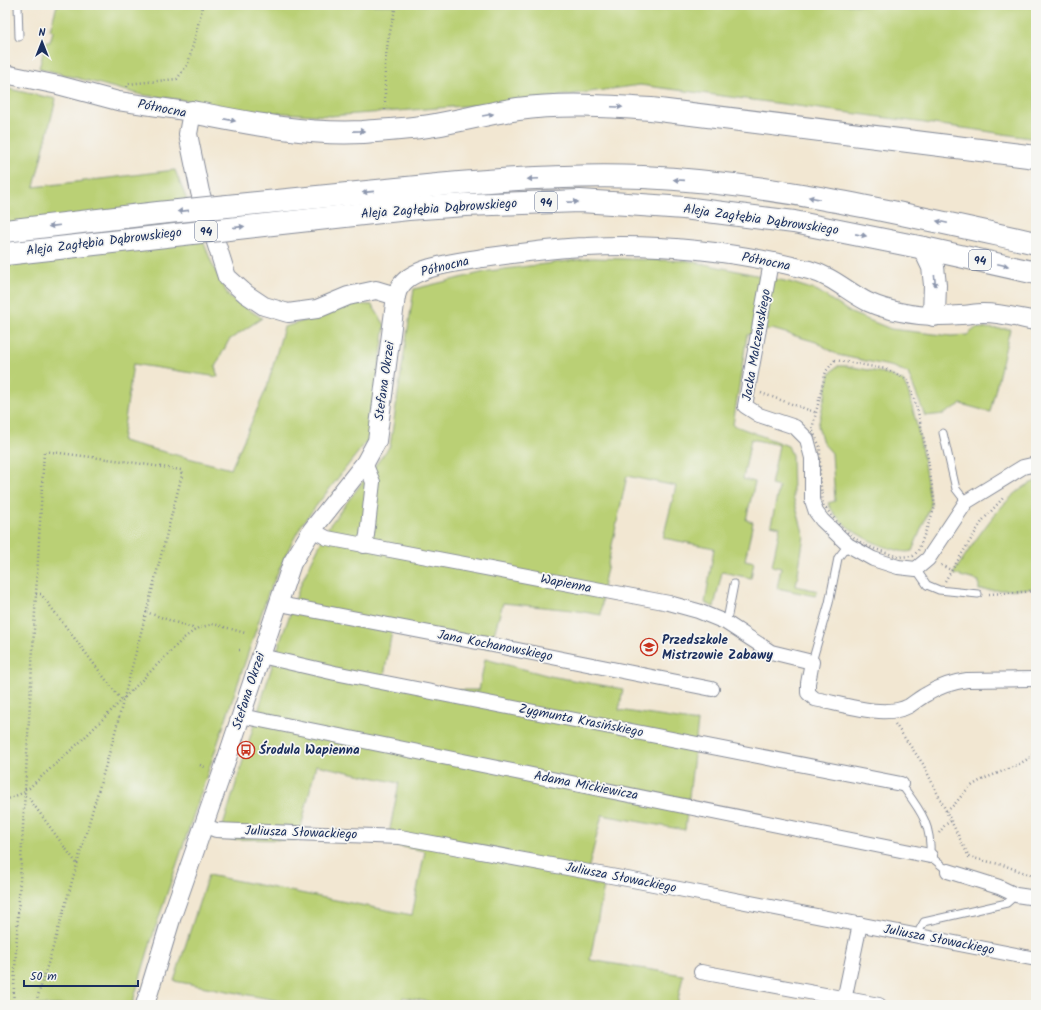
<svg xmlns="http://www.w3.org/2000/svg" width="1041" height="1010" viewBox="0 0 1041 1010" font-family="Kalam,sans-serif">
	<rect width="100%" height="100%" fill="#f6f6f2"/>
	<filter id="ink" filterUnits="userSpaceOnUse"><feTurbulence type="fractalNoise" baseFrequency=".025" numOctaves="2"/><feDisplacementMap in="SourceGraphic" scale="8" xChannelSelector="R" yChannelSelector="G"/><feConvolveMatrix kernelMatrix="1 2 1 2 8 2 1 2 1" color-interpolation-filters="sRGB"/></filter>
	<filter id="wash" filterUnits="userSpaceOnUse"><feTurbulence type="fractalNoise" baseFrequency=".012" numOctaves="4" result="noise"/><feDisplacementMap in="SourceGraphic" scale="16" xChannelSelector="R" yChannelSelector="G"/><feGaussianBlur stdDeviation="0.9" result="paint"/><feColorMatrix in="noise" values="0 0 0 0 0 0 0 0 0 0 0 0 0 0 0 0 0 1.4 0 .05"/><feComposite in="paint" operator="in"/></filter>
	<g filter="url(#wash)">
		<rect width="100%" height="100%" fill="#f2e7d2"/>
		<g fill="#bad074" stroke="#6a8069">
			<path d="M 57,5 L 1036,5 L 1036,139 L 978,130 L 640,85 L 518,102 L 330,116 L 236,110 L 175,99 L 142,95 L 39,68 L 46,42 L 50,42 L 53,31 L 50,30 Z"/>
			<path d="M 9,89 L 56,99 L 34,187 L 175,170 L 213,266 L 229,297 L 262,318 L 229,340 L 215,367 L 218,377 L 133,364 L 122,441 L 231,469 L 267,387 L 284,327 L 327,314 L 352,304 L 372,305 L 385,325 L 370,437 L 302,524 L 289,548 L 268,594 L 152,938 L 132,1005 L 5,1005 L 5,90 Z"/>
			<path d="M 593,258 L 690,261 L 789,282 L 818,291 L 851,313 L 891,329 L 951,336 L 967,335 L 976,328 L 1010,329 L 990,412 L 961,404 L 944,414 L 925,416 L 908,373 L 894,367 L 838,355 L 816,342 L 772,329 L 747,335 L 733,425 L 788,446 L 792,455 L 793,496 L 804,536 L 796,586 L 818,591 L 815,596 L 777,588 L 781,568 L 772,566 L 780,527 L 771,525 L 779,487 L 771,485 L 779,445 L 751,439 L 743,479 L 755,482 L 746,520 L 753,522 L 745,560 L 754,562 L 751,578 L 722,572 L 714,607 L 705,603 L 714,548 L 663,538 L 676,486 L 627,476 L 604,582 L 601,615 L 572,610 L 503,603 L 490,648 L 392,631 L 384,676 L 450,690 L 479,690 L 485,659 L 550,676 L 623,689 L 619,710 L 698,722 L 685,830 L 602,815 L 585,882 L 604,887 L 590,960 L 683,975 L 677,1005 L 446,1005 L 403,997 L 401,1005 L 302,1005 L 174,981 L 208,875 L 412,915 L 425,851 L 387,844 L 399,783 L 316,765 L 298,840 L 219,839 L 276,653 L 302,581 L 329,526 L 390,446 L 414,289 L 489,271 Z"/>
			<path d="M 837,366 L 847,366 L 884,373 L 903,381 L 909,394 L 919,434 L 931,505 L 912,551 C 905,553 900,551 893,549 C 871,544 837,525 828,503 L 835,501 L 832,453 L 823,443 L 818,426 L 830,374 Z"/>
			<path d="M 1036,481 L 1036,588 L 1005,590 L 979,590 L 979,581 L 953,574 C 972,546 1003,493 1036,481 Z"/>
		</g>
	</g>
	<g filter="url(#ink)">
		<g fill="none" stroke-linecap="round" stroke-linejoin="round">
			<defs>
				<g id="service">
					<path d="M 18,5 L 19,37"/>
					<path d="M 943,433 L 956,489 L 966,502"/>
					<path d="M 916,569 L 927,585 L 939,590 L 978,594"/>
					<path d="M 725,622 L 728,615 L 734,584"/>
					<path d="M 812,662 L 829,603 L 838,558 L 848,545"/>
					<path d="M 901,784 C 919,809 932,823 930,856 L 948,871"/>
					<path d="M 919,936 L 920,929 L 924,922 L 1007,903 L 1016,895"/>
				</g>
				<g id="minor">
					<path d="M 771,262 L 745,406 L 759,415 L 795,427 L 807,439 L 812,458 L 812,500 L 816,512 L 822,520 L 848,545 L 873,559 L 898,567 L 916,569 L 928,559 L 966,502 L 1023,467 L 1036,464"/>
					<path d="M 312,530 L 327,538 L 669,603 L 698,611 L 725,622 L 771,652 L 812,662 L 808,683 L 808,693 L 815,699 C 842,704 885,719 909,706 C 915,702 921,697 927,694 C 940,686 953,682 967,680 L 1036,679"/>
					<path d="M 364,546 L 367,535 L 373,482 L 365,463"/>
					<path d="M 278,603 L 290,606 L 503,647 L 712,689"/>
					<path d="M 261,656 L 335,673 L 901,784"/>
					<path d="M 241,716 L 930,856"/>
					<path d="M 203,825 L 216,830 L 400,837 L 638,881 L 1036,959"/>
					<path d="M 948,871 L 999,887 L 1016,895 L 1036,898"/>
					<path d="M 701,972 L 879,1005"/>
					<path d="M 843,1005 L 860,924"/>
				</g>
				<g id="tertiary">
					<path d="M 5,74 L 58,85 L 118,101 L 192,112 L 188,134 L 200,192 L 227,277 L 246,294 L 264,306 L 288,313 L 317,309 L 348,296 L 376,290 L 396,296"/>
					<path d="M 145,1005 L 172,916 L 222,773 L 292,563 L 312,530 L 365,463 L 377,441 L 396,296 C 397,293 398,289 400,287 C 412,266 461,262 483,258 C 518,253 552,248 587,247 C 661,243 737,252 809,270 C 832,276 848,292 868,302 C 877,306 890,310 900,312 C 919,316 941,317 960,315 C 968,315 975,313 983,313 C 1001,313 1019,318 1036,321"/>
				</g>
				<g id="primary">
					<path d="M 192,112 C 248,123 305,135 363,132 C 386,130 412,129 435,125 C 463,120 490,113 518,109 C 562,103 607,106 651,109 L 1036,157"/>
					<path d="M 407,188 C 485,180 564,174 643,177 C 774,183 908,215 1036,243"/>
					<path d="M 408,209 L 465,205 L 580,201 L 627,204 L 684,208 L 794,222 L 924,248 L 1036,273"/>
					<path d="M 924,248 L 933,267 L 935,285 L 934,315"/>
				</g>
			</defs>
			<use href="#service" stroke="#868b98" stroke-width="9"/>
			<use href="#minor" stroke="#868b98" stroke-width="16"/>
			<use href="#tertiary" stroke="#868b98" stroke-width="20"/>
			<use href="#primary" stroke="#868b98" stroke-width="24"/>
			<g stroke="#868b98" stroke-width="2.5" stroke-dasharray="1 3" stroke-linecap="butt">
				<path d="M 127,87 L 128,84 L 177,79 L 188,64 L 203,5"/>
				<path d="M 385,110 L 385,64 L 388,41 L 396,5"/>
				<path d="M 835,360 L 886,369 L 908,380 L 918,412 L 928,459 L 935,507 L 918,551 L 913,556 L 898,557 L 864,545 L 843,529 L 823,505 L 820,478 L 820,447 L 812,429 L 826,371 Z"/>
				<path d="M 761,393 L 817,413"/>
				<path d="M 941,565 L 951,570"/>
				<path d="M 945,581 L 983,520 L 1004,497"/>
				<path d="M 36,594 L 41,594 L 122,701"/>
				<path d="M 989,594 L 1036,591"/>
				<path d="M 146,612 L 192,628 L 194,631"/>
				<path d="M 239,650 L 241,650"/>
				<path d="M 895,724 L 923,764 L 946,811"/>
				<path d="M 1036,752 C 1019,769 993,772 973,785 C 961,793 957,805 946,811 L 969,857 L 1003,865 L 1036,877"/>
				<path d="M 200,765 L 207,768"/>
				<path d="M 25,789 L 29,788 L 81,741 L 184,638 L 198,628 L 214,624 L 245,633"/>
				<path d="M 25,796 L 28,797 L 77,864"/>
				<path d="M 5,800 L 25,792"/>
				<path d="M 939,833 L 945,825 L 951,821"/>
				<path d="M 5,1000 L 23,1005"/>
				<path d="M 13,1005 L 44,451 L 123,461 L 181,470 L 182,475 L 113,740 L 51,954 L 35,1005"/>
			</g>
			<use href="#service" stroke="#fff" stroke-width="7"/>
			<use href="#minor" stroke="#fff" stroke-width="14"/>
			<use href="#tertiary" stroke="#fff" stroke-width="18"/>
			<use href="#primary" stroke="#fff" stroke-width="22"/>
			<defs>
				<g id="primary-bridge">
					<path d="M 5,231 L 158,213 L 407,188"/>
					<path d="M 5,254 L 408,209"/>
				</g>
			</defs>
			<use href="#primary-bridge" stroke="#868b98" stroke-width="24" stroke-linecap="butt"/>
			<use href="#primary-bridge" stroke="#fff" stroke-width="22"/>
		</g>
		<defs><path id="oneway-solid" d="M-6-.8H1V-3.2L6.5 0L1 3.2V.8H-6Z"/></defs>
		<g fill="#8d97ae">
			<use href="#oneway-solid" transform="translate(617 107) rotate(3)"/>
			<use href="#oneway-solid" transform="translate(488 115) rotate(-10)"/>
			<use href="#oneway-solid" transform="translate(230 120) rotate(11)"/>
			<use href="#oneway-solid" transform="translate(359 131) rotate(-1)"/>
			<use href="#oneway-solid" transform="translate(533 179) rotate(178)"/>
			<use href="#oneway-solid" transform="translate(679 180) rotate(-176)"/>
			<use href="#oneway-solid" transform="translate(368 192) rotate(174)"/>
			<use href="#oneway-solid" transform="translate(814 198) rotate(-169)"/>
			<use href="#oneway-solid" transform="translate(573 202) rotate(-1)"/>
			<use href="#oneway-solid" transform="translate(183 211) rotate(174)"/>
			<use href="#oneway-solid" transform="translate(942 222) rotate(-168)"/>
			<use href="#oneway-solid" transform="translate(54 226) rotate(173)"/>
			<use href="#oneway-solid" transform="translate(239 227) rotate(-6)"/>
			<use href="#oneway-solid" transform="translate(861 235) rotate(11)"/>
			<use href="#oneway-solid" transform="translate(1003 265) rotate(12)"/>
			<use href="#oneway-solid" transform="translate(935 281) rotate(84)"/>
		</g>
	</g>
	<defs>
		<symbol id="school-ring" viewBox="-11 -11 22 22"><circle r="9.5" fill="#f6f6f2" stroke="#c8321e" stroke-width="1.5"/><path d="M0-5L7-2L0 1L-7-2ZM-4 1L0 2.5L4 1V4Q0 6-4 4Z" fill="#c8321e"/></symbol>
		<symbol id="bus-ring" viewBox="-11 -11 22 22"><circle r="9.5" fill="#f6f6f2" stroke="#c8321e" stroke-width="1.5"/><path d="M-5-6H5V4H4V6H2V4H-2V6H-4V4H-5ZM-3.5-4V0h7V-4ZM-3.5 1.2v1.5H-2V1.2ZM2 1.2v1.5H3.5V1.2Z" fill="#c8321e"/></symbol>
	</defs>
	<g fill-rule="evenodd">
		<use href="#school-ring" x="639" y="637" width="20" height="20"/>
		<use href="#bus-ring" x="236" y="740" width="20" height="20"/>
	</g>
	<g text-anchor="middle" dominant-baseline="central" stroke-width="3.5" stroke-linejoin="round" paint-order="stroke">
		<g fill="#f6f6f2" stroke="#5d6b8a" stroke-width="1">
			<rect x="535" y="192" width="22" height="20" rx="3"/>
			<rect x="195" y="221" width="22" height="20" rx="3"/>
			<rect x="969" y="250" width="22" height="20" rx="3"/>
		</g>
		<g font-size="12" font-weight="bold" fill="#1b2f5e">
			<text x="546" y="202">94</text>
			<text x="206" y="231">94</text>
			<text x="980" y="260">94</text>
		</g>
		<g font-size="13" fill="#1b2f5e" stroke="#f6f6f2">
			<text transform="translate(162 109) rotate(11)">Północna</text>
			<text transform="translate(439 209) rotate(-4)">Aleja Zagłębia Dąbrowskiego</text>
			<text transform="translate(761 220) rotate(8)">Aleja Zagłębia Dąbrowskiego</text>
			<text transform="translate(104 242) rotate(-7)">Aleja Zagłębia Dąbrowskiego</text>
			<text transform="translate(766 262) rotate(11)">Północna</text>
			<text transform="translate(445 267) rotate(-14)">Północna</text>
			<text transform="translate(757 345) rotate(-80)">Jacka Malczewskiego</text>
			<text transform="translate(385 381) rotate(-82)">Stefana Okrzei</text>
			<text transform="translate(566 584) rotate(11)">Wapienna</text>
			<text transform="translate(495 646) rotate(11)">Jana Kochanowskiego</text>
			<text transform="translate(249 691) rotate(-72)">Stefana Okrzei</text>
			<text transform="translate(581 721) rotate(11)">Zygmunta Krasińskiego</text>
			<text transform="translate(586 786) rotate(11)">Adama Mickiewicza</text>
			<text transform="translate(301 833) rotate(2)">Juliusza Słowackiego</text>
			<text transform="translate(621 878) rotate(11)">Juliusza Słowackiego</text>
			<text transform="translate(939 940) rotate(11)">Juliusza Słowackiego</text>
		</g>
		<g font-size="13" font-weight="bold" fill="#1b2f5e" stroke="#f6f6f2" text-anchor="start">
			<text x="662" y="640">Przedszkole<tspan x="662" dy="15">Mistrzowie Zabawy</tspan></text>
			<text x="259" y="750">Środula Wapienna</text>
		</g>
	</g>
	<rect width="1041" height="1010" fill="none" stroke="#f6f6f2" stroke-width="20"/>
	<g transform="translate(42 42)" stroke="#f6f6f2" stroke-width="3" paint-order="stroke">
	<path d="M0-3L7 15L0 10L-7 15Z" fill="#1b2f5e"/>
	<text y="-6" font-size="11" font-weight="bold" text-anchor="middle" fill="#1b2f5e">N</text>
	</g>
	<path d="M24 980v6h114v-6" fill="none" stroke="#1b2f5e" stroke-width="2"/>
	<text x="30" y="980" font-size="12" fill="#1b2f5e" stroke="#f6f6f2" stroke-width="3" paint-order="stroke">50 m</text>
</svg>
